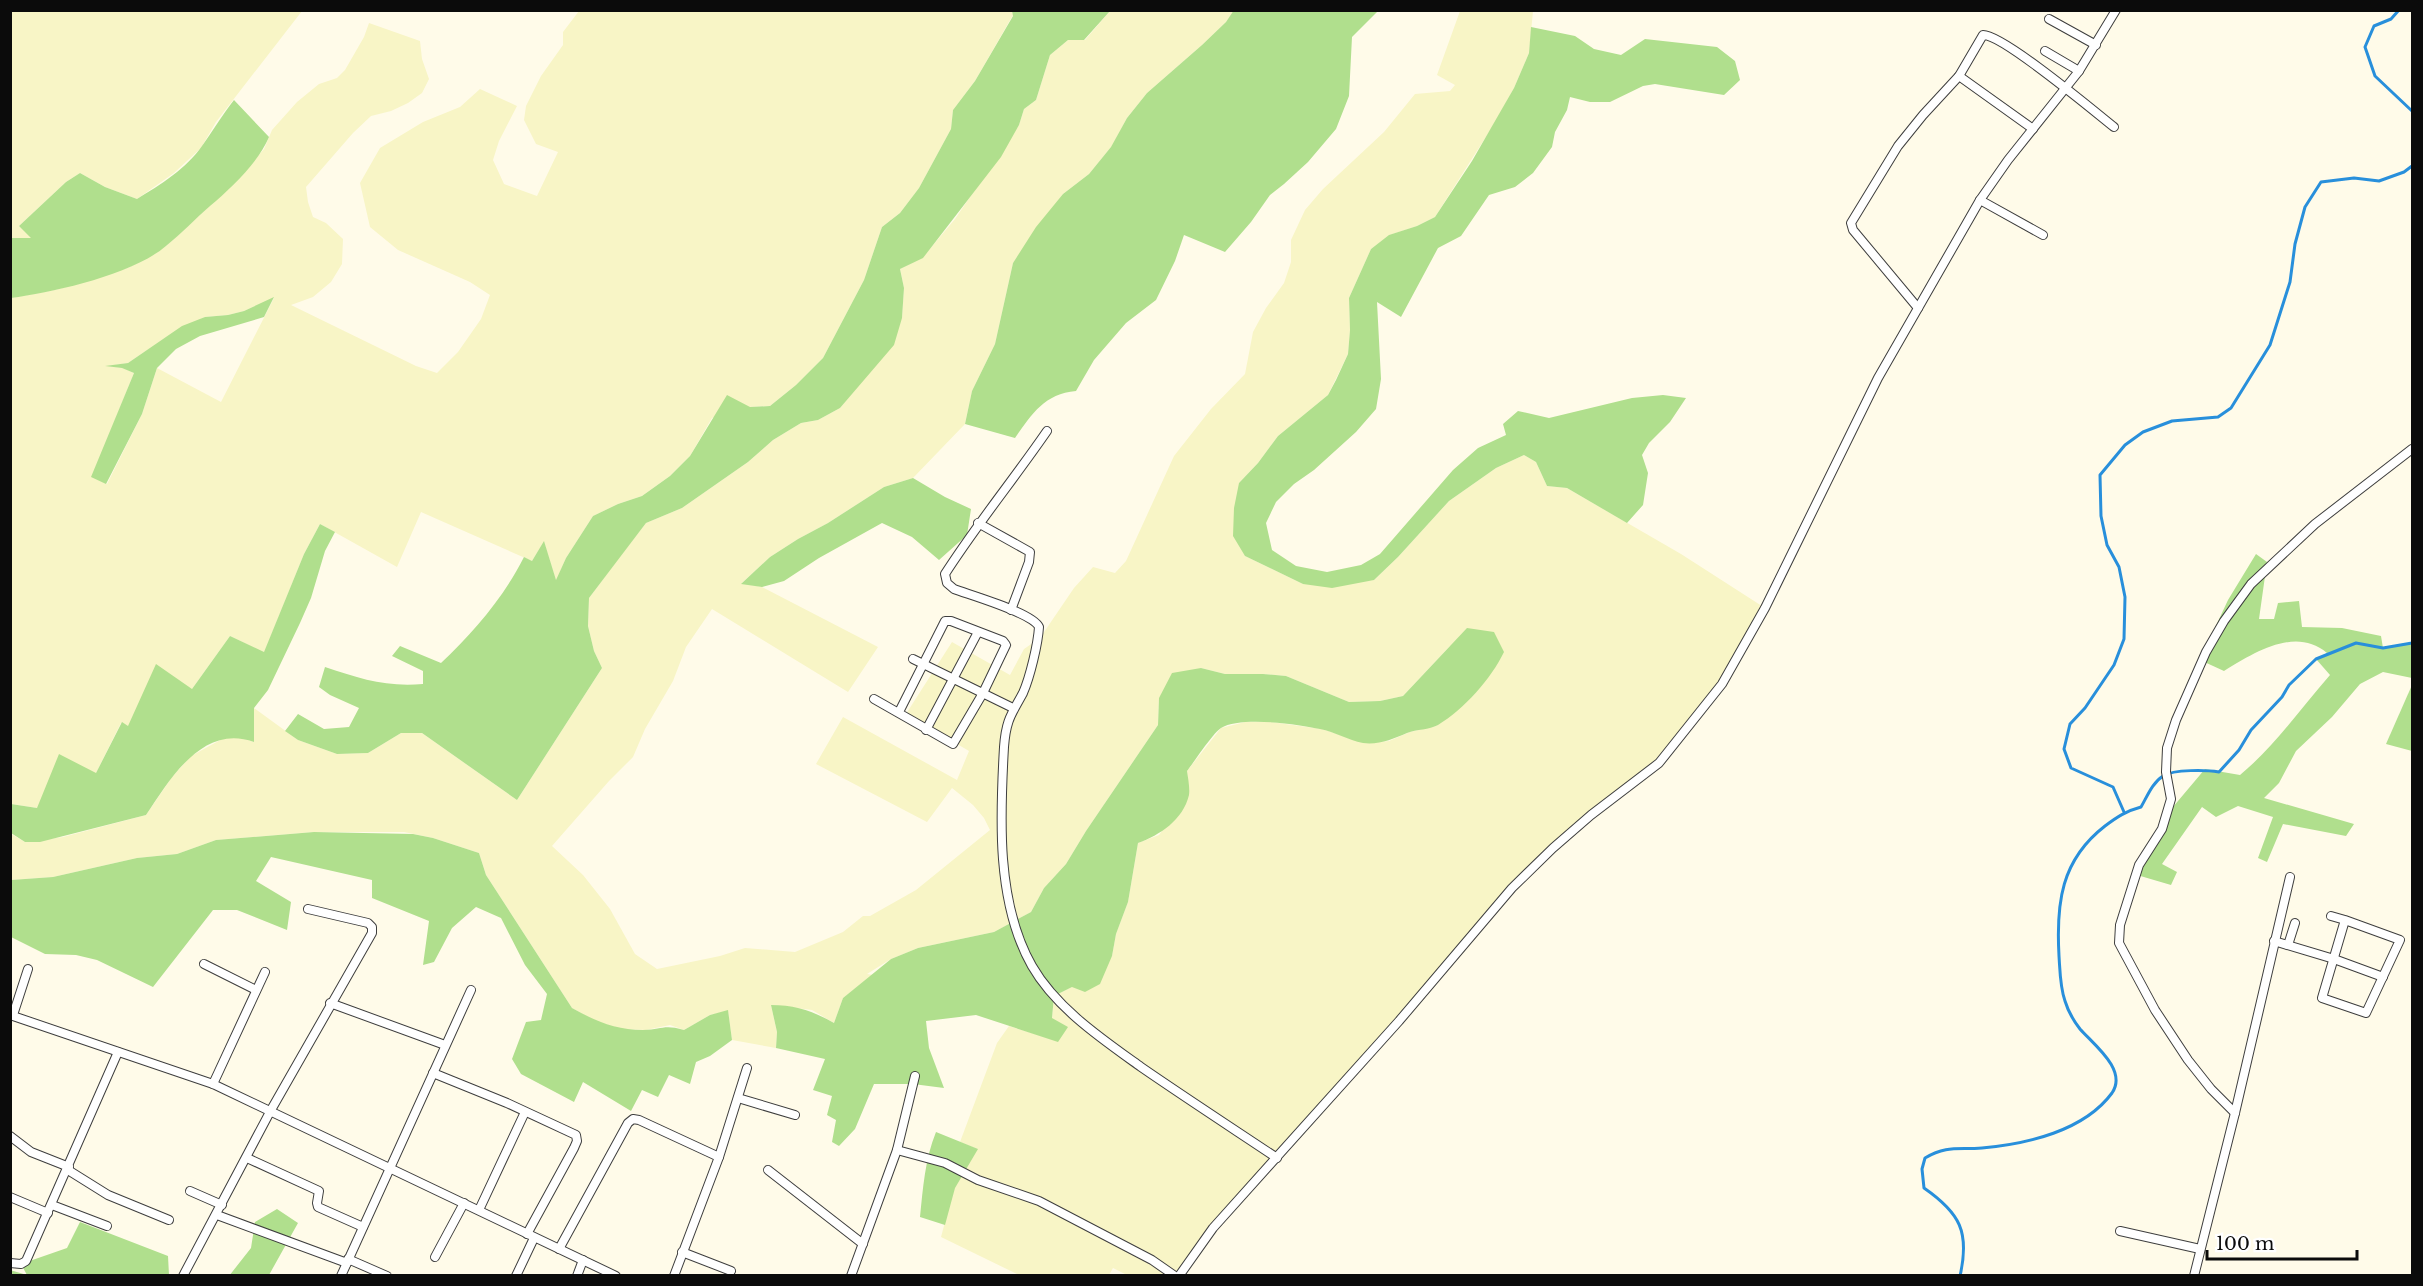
<svg xmlns="http://www.w3.org/2000/svg" width="2423" height="1286" viewBox="0 0 2423 1286" font-family="'Libre Baskerville',serif">
	<rect width="100%" height="100%" fill="#fffbe9"/>
	<g fill="#f8f5c6" fill-rule="evenodd">
		<path d="M 11,11 L 302,11 L 216,122 L 201,148 L 174,173 L 137,199 L 105,187 L 80,173 L 66,182 L 19,226 L 32,238 L 11,238 Z"/>
		<path d="M 579,11 L 1012,11 L 1013,15 L 975,81 L 953,110 L 951,129 L 919,188 L 900,213 L 882,227 L 864,280 L 823,358 L 796,385 L 770,406 L 750,407 L 712,418 L 690,456 L 670,476 L 642,496 L 618,504 L 593,516 L 566,558 L 556,581 L 544,542 L 532,561 L 421,512 L 397,567 L 320,524 L 304,554 L 264,653 L 230,636 L 192,689 L 128,727 L 121,723 L 96,773 L 37,808 L 11,804 L 11,298 L 59,289 L 130,267 L 166,246 L 231,186 L 264,149 L 272,130 L 297,102 L 319,84 L 337,78 L 345,70 L 364,37 L 369,23 L 420,41 L 422,59 L 429,79 L 422,93 L 408,103 L 391,111 L 371,116 L 353,133 L 306,187 L 308,202 L 313,217 L 326,223 L 343,239 L 342,264 L 331,282 L 313,297 L 291,305 L 416,366 L 437,373 L 458,352 L 481,319 L 490,295 L 470,282 L 398,250 L 370,227 L 360,183 L 380,148 L 423,122 L 460,107 L 480,89 L 517,106 L 499,141 L 493,160 L 504,184 L 537,196 L 558,152 L 536,144 L 524,120 L 526,106 L 541,76 L 563,45 L 563,32 ZM 274,298 L 221,402 L 157,368 L 142,414 L 107,484 L 92,477 L 134,373 L 123,368 L 109,366 L 128,363 L 165,338 L 205,317 L 228,315 L 244,311 Z"/>
		<path d="M 1110,11 L 1234,11 L 1226,22 L 1202,45 L 1147,93 L 1127,118 L 1112,146 L 1089,174 L 1063,194 L 1013,263 L 995,344 L 972,391 L 965,424 L 913,478 L 884,487 L 828,523 L 798,539 L 770,557 L 742,583 L 762,587 L 878,647 L 848,692 L 712,609 L 686,647 L 673,681 L 645,729 L 633,757 L 609,781 L 552,846 L 583,875 L 610,909 L 635,954 L 657,969 L 720,956 L 745,948 L 795,952 L 843,932 L 863,916 L 870,916 L 916,890 L 990,830 L 984,818 L 973,805 L 952,788 L 927,822 L 816,764 L 843,717 L 957,780 L 969,751 L 906,714 L 952,642 L 1010,675 L 1024,649 L 1040,638 L 1074,588 L 1093,567 L 1115,573 L 1126,561 L 1174,456 L 1211,409 L 1245,374 L 1253,332 L 1266,308 L 1284,283 L 1291,262 L 1291,240 L 1305,210 L 1323,189 L 1384,132 L 1415,94 L 1450,91 L 1455,85 L 1437,75 L 1460,11 L 1533,11 L 1529,53 L 1514,88 L 1496,121 L 1435,217 L 1417,226 L 1390,235 L 1371,249 L 1349,298 L 1350,330 L 1348,354 L 1328,395 L 1278,436 L 1258,463 L 1239,483 L 1245,556 L 1303,584 L 1374,580 L 1398,557 L 1449,501 L 1496,468 L 1524,455 L 1536,462 L 1547,486 L 1567,488 L 1681,554 L 1765,608 L 1736,659 L 1659,763 L 1536,864 L 1239,1201 L 1178,1275 L 1127,1275 L 1113,1268 L 1109,1275 L 1019,1275 L 941,1237 L 954,1188 L 977,1149 L 960,1142 L 997,1043 L 1009,1026 L 1058,1041 L 1052,1018 L 1054,996 L 1072,987 L 1112,956 L 1116,934 L 1128,902 L 1138,843 L 1159,835 L 1189,794 L 1187,771 L 1221,728 L 1245,722 L 1271,722 L 1322,729 L 1365,743 L 1389,741 L 1410,732 L 1436,726 L 1450,646 L 1403,696 L 1380,701 L 1349,702 L 1286,676 L 1263,674 L 1225,674 L 1201,668 L 1159,698 L 1158,725 L 1086,831 L 1066,864 L 1044,888 L 1031,912 L 994,932 L 918,948 L 891,959 L 867,974 L 873,975 L 843,998 L 834,1023 L 812,1010 L 771,1005 L 777,1032 L 776,1048 L 732,1040 L 728,1011 L 710,1015 L 684,1030 L 670,1025 L 646,1030 L 619,1029 L 593,1020 L 572,1008 L 486,875 L 479,853 L 433,838 L 404,832 L 314,832 L 216,840 L 177,854 L 137,858 L 53,877 L 11,880 L 10,833 L 25,842 L 63,837 L 146,815 L 172,777 L 191,756 L 224,738 L 240,737 L 254,742 L 254,708 L 298,740 L 337,754 L 368,753 L 401,733 L 422,733 L 517,800 L 602,668 L 594,651 L 588,626 L 589,598 L 624,551 L 646,523 L 682,508 L 748,462 L 773,440 L 801,423 L 818,420 L 840,408 L 862,381 L 902,318 L 904,288 L 900,269 L 923,257 L 955,219 L 1019,125 L 1024,109 L 1036,100 L 1050,55 L 1068,40 L 1085,40 Z"/>
	</g>
	<g fill="#b0df8d">
		<path d="M 1234,10 L 1378,11 L 1352,37 L 1349,96 L 1336,129 L 1308,162 L 1284,184 L 1270,195 L 1251,222 L 1225,252 L 1184,235 L 1175,261 L 1156,300 L 1126,323 L 1094,360 L 1076,391 C 1044,394 1032,414 1015,438 L 965,424 L 972,391 L 995,344 L 1013,263 L 1036,227 L 1063,194 L 1089,174 L 1111,147 L 1127,118 L 1147,93 L 1202,45 L 1226,22 Z"/>
		<path d="M 1012,11 L 1110,11 L 1084,40 L 1068,40 L 1050,55 L 1036,100 L 1024,109 L 1019,125 L 1001,157 L 923,258 L 900,269 L 904,288 L 902,318 L 894,345 L 840,408 L 818,420 L 801,423 L 773,440 L 748,462 L 682,508 L 646,523 L 589,598 L 588,626 L 594,651 L 602,668 L 517,800 L 422,733 L 401,733 L 368,753 L 337,754 L 298,740 L 285,731 L 298,714 L 324,729 L 349,727 L 359,708 L 330,695 L 319,687 L 325,667 C 361,679 385,687 423,684 L 423,671 L 392,656 L 400,646 L 441,663 C 473,633 504,597 524,557 L 532,561 L 544,541 L 556,580 L 566,558 L 593,516 L 618,504 L 642,496 L 670,476 L 690,456 L 727,395 L 750,407 L 770,406 L 796,385 L 823,358 L 864,280 L 882,227 L 900,213 L 919,188 L 951,129 L 953,110 L 975,81 L 1013,16 Z"/>
		<path d="M 1531,27 L 1575,36 L 1594,49 L 1621,55 L 1645,39 L 1717,47 L 1735,61 L 1740,80 L 1724,95 L 1655,84 L 1643,86 L 1610,102 L 1590,102 L 1570,97 L 1567,110 L 1555,132 L 1552,147 L 1533,173 L 1515,187 L 1489,195 L 1461,236 L 1438,248 L 1401,317 L 1377,302 L 1381,379 L 1376,409 L 1356,432 L 1314,470 L 1294,484 L 1276,502 L 1266,523 L 1272,550 L 1296,566 L 1327,572 L 1361,565 L 1380,554 L 1453,470 L 1478,448 L 1506,435 L 1503,424 L 1518,411 L 1549,418 L 1632,398 L 1663,395 L 1686,398 L 1670,422 L 1649,443 L 1642,455 L 1648,473 L 1643,505 L 1627,523 L 1567,488 L 1547,486 L 1536,462 L 1524,455 L 1496,468 L 1449,501 L 1398,557 L 1374,580 L 1332,588 L 1303,584 L 1245,556 L 1233,536 L 1234,508 L 1239,483 L 1258,463 L 1278,436 L 1328,395 L 1336,380 L 1348,354 L 1350,330 L 1349,298 L 1371,249 L 1389,235 L 1417,226 L 1435,217 L 1472,161 L 1514,88 L 1529,53 Z"/>
		<path d="M 234,100 L 269,137 C 258,163 231,188 210,206 C 195,219 181,234 166,246 C 132,275 54,292 11,298 L 11,238 L 31,238 L 19,226 L 66,182 L 80,173 L 105,187 L 137,199 C 160,185 187,168 202,146 C 213,131 222,115 234,100 Z"/>
		<path d="M 274,297 L 264,317 L 200,336 L 176,349 L 157,368 L 142,414 L 106,484 L 91,477 L 134,373 L 122,368 L 105,366 L 128,363 L 182,326 L 205,317 L 228,315 L 244,311 Z"/>
		<path d="M 913,478 L 945,497 L 971,509 L 967,535 L 939,560 L 912,537 L 882,523 L 819,558 L 784,581 L 762,587 L 741,584 L 770,557 L 798,539 L 828,523 L 884,487 Z"/>
		<path d="M 320,524 L 335,532 L 325,551 L 311,598 L 300,623 L 268,690 L 254,708 L 254,742 C 203,723 170,779 146,815 L 40,842 L 25,842 L 11,833 L 11,804 L 37,808 L 59,754 L 96,773 L 122,722 L 128,726 L 156,664 L 192,689 L 230,636 L 264,652 L 304,554 Z"/>
		<path d="M 2256,554 L 2267,562 L 2259,619 L 2274,619 L 2278,603 L 2299,601 L 2302,627 L 2342,628 L 2381,636 L 2383,648 L 2412,643 L 2412,678 L 2383,672 L 2360,684 L 2332,717 L 2296,751 L 2279,783 L 2264,798 L 2354,824 L 2346,836 L 2283,824 L 2267,862 L 2258,858 L 2273,817 L 2238,806 L 2216,817 L 2202,807 L 2162,864 L 2177,872 L 2171,885 L 2137,875 L 2167,814 L 2205,769 L 2240,775 C 2275,746 2300,709 2330,675 L 2316,659 L 2327,653 C 2295,626 2254,653 2224,671 L 2200,660 L 2228,600 Z"/>
		<path d="M 1467,628 L 1494,632 L 1504,652 C 1491,679 1464,709 1438,725 C 1429,730 1417,729 1407,733 C 1393,739 1379,745 1363,743 C 1348,740 1335,732 1320,729 C 1298,724 1240,716 1221,728 C 1213,733 1194,762 1187,771 C 1188,778 1190,788 1189,795 C 1183,820 1160,835 1138,843 L 1128,902 L 1116,934 L 1112,956 L 1100,984 L 1085,992 L 1072,987 L 1054,996 L 1052,1018 L 1068,1027 L 1058,1042 L 976,1015 L 926,1021 L 929,1048 L 944,1088 L 913,1084 L 874,1084 L 855,1129 L 839,1146 L 832,1142 L 836,1120 L 827,1115 L 832,1096 L 813,1090 L 825,1059 L 776,1048 L 777,1032 L 771,1005 C 795,1005 813,1011 834,1023 L 843,998 L 891,959 L 918,948 L 994,932 L 1031,912 L 1044,888 L 1066,864 L 1086,831 L 1158,725 L 1159,698 L 1172,673 L 1201,668 L 1225,674 L 1263,674 L 1286,676 L 1349,702 L 1380,701 L 1403,696 Z"/>
		<path d="M 2412,685 L 2412,751 L 2386,744 Z"/>
		<path d="M 314,832 L 413,834 L 433,838 L 479,853 L 486,875 L 572,1008 C 595,1021 616,1030 643,1030 C 662,1030 663,1024 684,1030 L 710,1015 L 728,1010 L 732,1040 L 710,1056 L 696,1062 L 690,1084 L 669,1075 L 658,1097 L 642,1090 L 631,1111 L 583,1082 L 574,1102 L 521,1074 L 512,1059 L 526,1022 L 541,1020 L 547,994 L 525,965 L 501,918 L 476,907 L 452,928 L 434,962 L 423,965 L 429,921 L 372,898 L 372,880 L 271,857 L 256,881 L 291,902 L 287,930 L 237,910 L 213,910 L 153,987 L 97,960 L 76,955 L 45,954 L 11,937 L 11,880 L 53,877 L 137,858 L 177,854 L 216,840 Z"/>
		<path d="M 936,1132 L 978,1149 L 955,1188 L 945,1225 L 920,1217 C 923,1188 925,1159 936,1132 Z"/>
		<path d="M 277,1209 L 298,1223 L 269,1275 L 229,1276 L 251,1248 L 255,1222 Z"/>
		<path d="M 80,1222 L 168,1256 L 169,1275 L 11,1276 L 10,1270 L 27,1275 L 21,1264 L 67,1248 Z"/>
	</g>
	<g fill="none" stroke-linecap="round" stroke-linejoin="round">
		<g stroke="#288fdb" stroke-width="3">
			<path d="M 2399,10 L 2391,19 L 2374,26 L 2365,47 L 2375,76 L 2412,111"/>
			<path d="M 2124,812 L 2113,787 L 2071,768 L 2064,749 L 2070,724 L 2085,708 L 2114,665 L 2124,639 L 2125,597 L 2119,567 L 2107,545 L 2101,516 L 2100,475 L 2125,445 L 2143,432 L 2172,421 L 2218,417 L 2231,408 L 2270,345 L 2290,282 L 2295,244 L 2305,207 L 2321,182 L 2354,178 L 2379,181 L 2404,172 L 2412,166"/>
			<path d="M 1960,1276 C 1970,1232 1960,1213 1924,1188 L 1922,1169 L 1925,1158 C 1947,1145 1959,1150 1982,1148 C 2027,1144 2084,1131 2112,1093 C 2128,1070 2093,1044 2080,1029 C 2073,1020 2068,1011 2065,1001 C 2060,987 2060,971 2059,956 C 2056,903 2061,860 2105,826 C 2117,817 2126,811 2141,807 C 2147,797 2152,783 2163,776 C 2174,769 2207,770 2219,772 L 2239,750 L 2251,730 L 2282,697 L 2289,685 L 2316,659 L 2356,643 L 2383,648 L 2412,643"/>
		</g>
		<defs>
			<g id="street">
				<path d="M 2049,19 L 2096,45"/>
				<path d="M 2045,51 L 2079,71"/>
				<path d="M 1959,76 L 2033,129"/>
				<path d="M 1980,200 L 2043,235"/>
				<path d="M 1918,308 L 1853,230 L 1851,223 L 1898,146 L 1923,115 L 1959,76 L 1983,35 C 2002,34 2094,111 2114,127"/>
				<path d="M 1047,431 C 1014,479 977,524 945,574 L 947,583 L 954,589 C 970,595 1033,613 1039,627 C 1038,644 1030,677 1023,693 C 1011,715 1006,720 1004,747 C 1000,817 996,903 1032,966 C 1056,1008 1102,1039 1141,1067 C 1186,1098 1232,1128 1277,1158"/>
				<path d="M 978,523 L 1030,552 L 1029,562 L 1011,610"/>
				<path d="M 913,659 L 1013,708"/>
				<path d="M 874,699 L 953,744 L 983,693 L 1006,645 L 1003,641 L 951,621 L 945,621 L 899,712"/>
				<path d="M 926,730 L 978,632"/>
				<path d="M 2331,916 L 2345,920 L 2322,998 L 2366,1013 L 2400,940 L 2345,920"/>
				<path d="M 2274,941 L 2334,959 L 2383,977"/>
				<path d="M 2288,945 L 2295,923"/>
				<path d="M 204,964 L 256,990"/>
				<path d="M 330,1003 L 445,1045"/>
				<path d="M 10,1015 L 213,1084 L 616,1276"/>
				<path d="M 13,1015 L 28,969"/>
				<path d="M 433,1073 L 507,1103 L 576,1135 L 577,1141 L 574,1148 L 527,1234"/>
				<path d="M 213,1084 L 265,972"/>
				<path d="M 738,1098 L 795,1115"/>
				<path d="M 2235,1113 L 2211,1089 L 2188,1060 L 2155,1010 L 2119,943 L 2120,925 L 2139,865 L 2162,829 L 2171,799 L 2166,772 L 2167,748 L 2176,720 L 2206,652 L 2224,621 L 2251,584 L 2315,524 L 2412,449"/>
				<path d="M 10,1136 L 31,1152 L 69,1167"/>
				<path d="M 897,1150 L 945,1163 L 978,1180 L 1039,1201 L 1152,1260 L 1175,1276"/>
				<path d="M 247,1158 L 319,1191 L 317,1203 L 318,1207 L 363,1227"/>
				<path d="M 68,1170 L 108,1195 L 169,1220"/>
				<path d="M 768,1170 L 863,1244"/>
				<path d="M 190,1191 L 222,1205"/>
				<path d="M 10,1197 L 48,1213"/>
				<path d="M 52,1205 L 107,1226"/>
				<path d="M 479,1210 L 525,1112"/>
				<path d="M 217,1215 L 347,1263"/>
				<path d="M 2120,1231 L 2200,1249"/>
				<path d="M 559,1249 L 628,1123 L 633,1119 L 639,1120 L 719,1157"/>
				<path d="M 682,1252 L 731,1271"/>
				<path d="M 435,1257 L 464,1203"/>
				<path d="M 348,1259 L 387,1276"/>
				<path d="M 10,1263 L 21,1264 L 26,1261 L 118,1052"/>
				<path d="M 183,1276 L 271,1110 L 372,933 L 372,927 L 368,923 L 308,909"/>
				<path d="M 341,1276 L 471,990"/>
				<path d="M 516,1276 L 534,1238"/>
				<path d="M 577,1276 L 583,1260"/>
				<path d="M 674,1276 L 719,1157 L 747,1068"/>
				<path d="M 851,1276 L 897,1150 L 915,1076"/>
				<path d="M 1179,1276 L 1213,1228 L 1399,1021 L 1512,888 L 1553,848 L 1591,815 L 1659,763 L 1722,684 L 1765,608 L 1878,378 L 1980,200 L 2008,160 L 2079,71 L 2116,10"/>
				<path d="M 2194,1276 L 2235,1113 L 2290,877"/>
			</g>
		</defs>
		<use href="#street" stroke="#3e3e3e" stroke-width="10"/>
		<use href="#street" stroke="#fff" stroke-width="8"/>
	</g>
	<rect width="2423" height="1286" fill="none" stroke="#0b0b0b" stroke-width="24"/>
	<path d="M2207 1250v9h150v-9" fill="none" stroke="#0b0b0b" stroke-width="3"/>
	<text x="2216" y="1250" font-size="18" fill="#0b0b0b" stroke="#ffffff" stroke-width="4.5" paint-order="stroke">100 m</text>
</svg>
